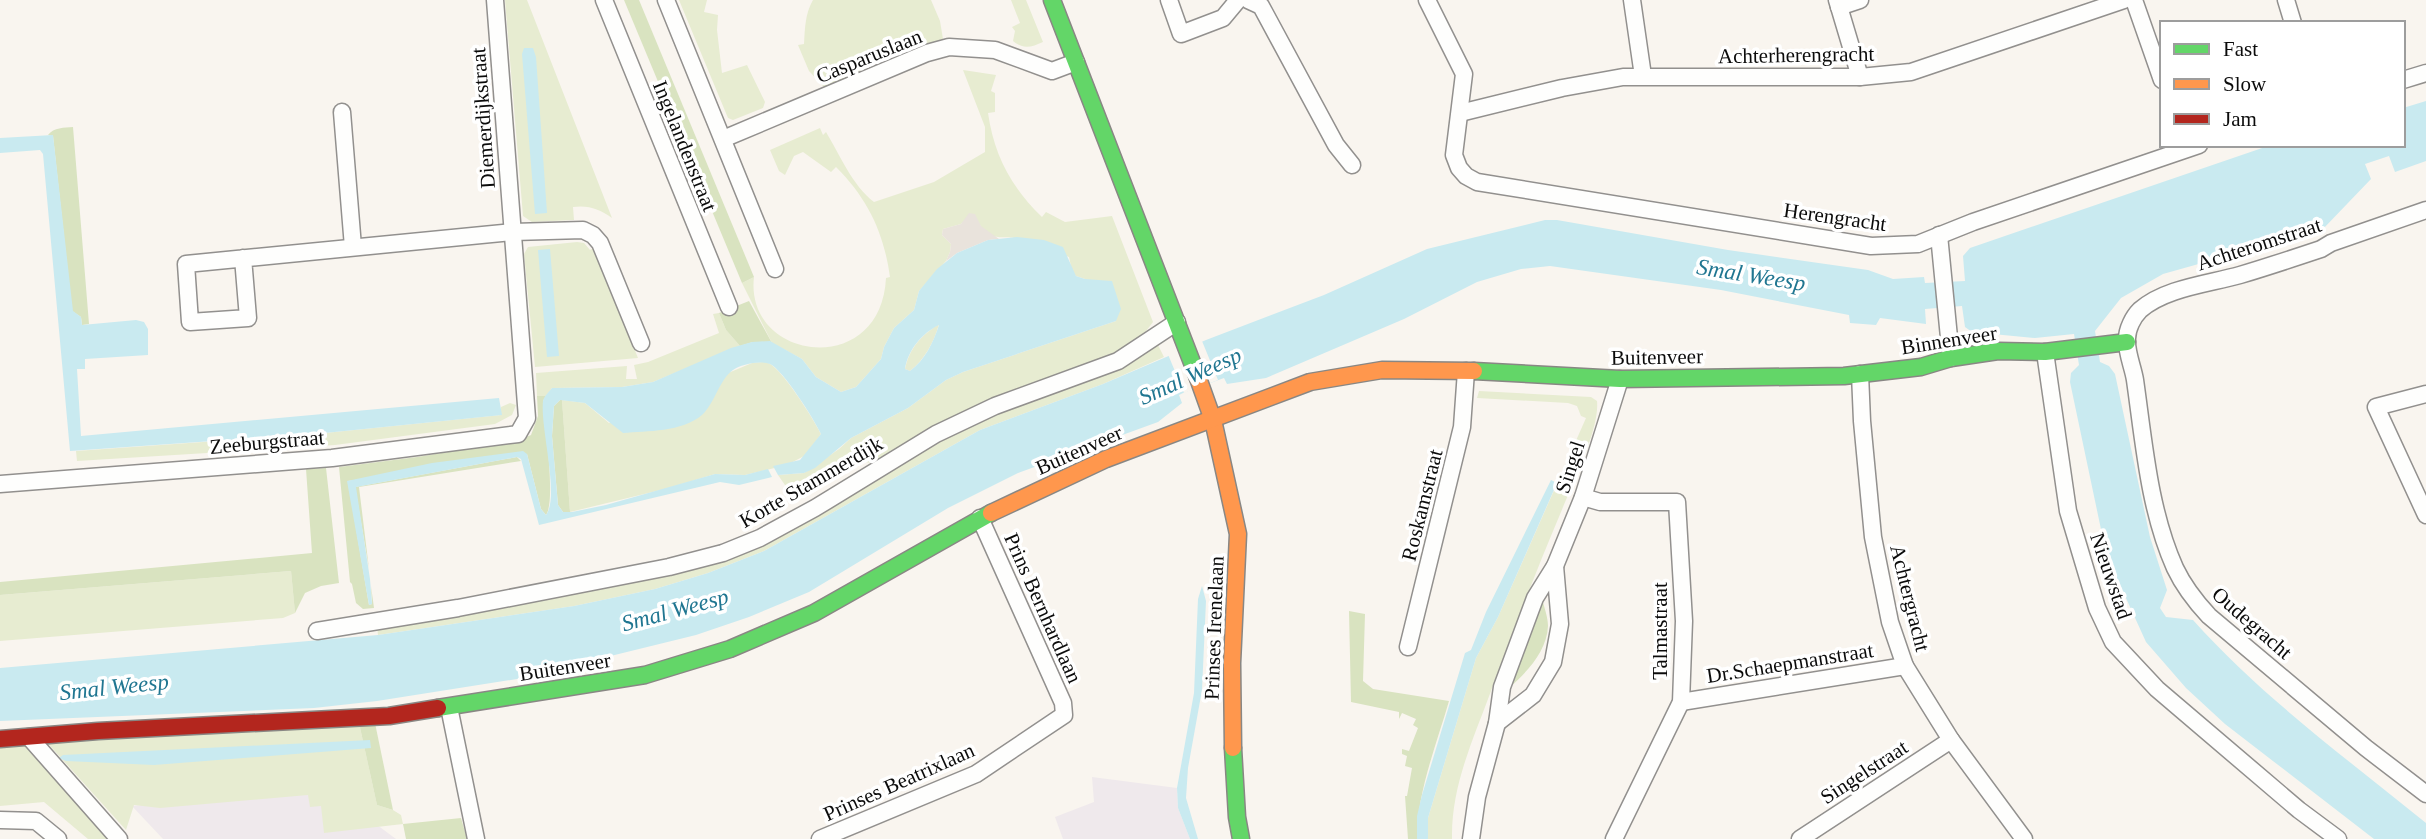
<svg xmlns="http://www.w3.org/2000/svg" width="2426" height="839" viewBox="0 0 2426 839" font-family="Georgia,serif">
	<rect width="100%" height="100%" fill="#f9f5ef"/>
	<g fill="#efe9ec">
		<path d="M 1092,777 L 1177,788 L 1178,808 L 1190,839 L 1063,839 L 1055,817 L 1094,802 Z"/>
		<path d="M 326,787 L 396,839 L 163,839 L 132,806 Z"/>
	</g>
	<g fill="#e7ecd1">
		<path d="M 505,0 L 527,0 L 612,218 C 599,209 589,205 573,207 L 574,220 L 532,222 L 523,216 Z"/>
		<path d="M 679,0 L 707,0 L 704,12 L 718,15 L 717,30 L 722,73 L 747,65 L 765,102 L 763,108 L 733,120 L 728,118 Z"/>
		<path d="M 813,0 L 931,0 L 940,21 L 943,39 L 891,58 L 885,52 L 875,51 L 866,58 L 867,68 L 824,87 L 809,71 L 798,45 L 804,44 C 805,28 805,14 813,0 Z"/>
		<path d="M 1011,0 L 1026,0 L 1043,42 C 1032,47 1023,50 1013,41 L 1015,31 L 1012,27 L 1020,23 Z"/>
		<path d="M 963,70 L 996,75 L 991,91 L 995,93 L 995,112 L 988,113 C 994,155 1011,187 1042,217 L 1046,212 L 1065,222 L 1112,216 L 1153,322 L 1143,335 L 1108,359 L 877,464 L 860,461 C 839,472 812,492 787,488 L 778,475 L 804,473 L 839,449 L 851,438 L 908,408 L 946,380 L 963,372 L 1116,321 L 1085,279 L 1076,276 L 1072,271 L 1069,257 C 1053,251 1037,243 1020,239 C 999,233 994,246 976,220 L 966,219 L 961,224 L 943,229 L 942,235 L 951,244 L 950,252 L 946,261 L 919,291 L 914,310 L 894,328 L 884,347 L 881,359 L 856,387 L 841,392 L 816,377 L 802,359 L 772,343 L 742,283 L 754,277 C 744,361 881,380 886,278 L 890,277 C 884,233 868,199 836,167 L 831,172 L 803,152 L 794,156 L 785,175 L 779,171 L 770,150 L 820,128 L 823,135 L 826,132 C 840,155 852,185 874,202 L 934,182 L 985,152 L 985,127 Z"/>
		<path d="M 577,242 L 584,243 L 590,250 L 594,248 L 638,358 L 535,367 L 524,254 L 528,247 Z"/>
		<path d="M 719,313 L 726,330 L 740,346 L 653,382 L 622,387 L 552,388 L 546,396 L 537,396 L 536,373 L 627,366 L 626,379 L 637,379 L 634,365 L 648,362 L 719,333 L 713,314 Z"/>
		<path d="M 939,324 C 934,342 925,359 910,371 L 905,369 C 909,348 922,335 939,324 Z"/>
		<path d="M 1157,343 L 1164,357 L 1103,384 L 980,430 L 764,551 L 708,573 L 655,589 L 574,606 L 378,635 L 377,626 L 691,567 L 968,424 Z"/>
		<path d="M 752,363 C 756,363 764,361 768,363 C 781,367 815,421 821,434 L 806,455 L 787,465 L 745,475 L 715,474 L 669,488 L 570,512 L 562,400 L 585,403 L 609,423 Z"/>
		<path d="M 1479,391 L 1591,397 L 1597,401 C 1600,428 1572,485 1561,512 C 1536,571 1513,631 1491,691 C 1473,740 1451,786 1452,839 L 1428,839 L 1428,818 L 1476,658 L 1498,617 L 1586,418 L 1581,416 L 1577,406 L 1568,403 L 1477,398 Z"/>
		<path d="M 510,403 L 516,405 L 512,415 L 495,424 L 335,445 L 77,461 L 76,451 L 315,434 L 501,415 L 501,407 Z"/>
		<path d="M 291,571 L 295,613 L 283,618 L 0,641 L 0,595 Z"/>
		<path d="M 359,723 L 377,805 L 393,810 L 401,815 L 403,824 L 324,833 L 321,806 L 310,807 L 308,795 L 160,808 L 134,805 L 126,830 L 42,737 Z"/>
		<path d="M 19,738 L 90,815 L 109,839 L 88,839 L 44,802 L 0,806 L 0,739 Z"/>
	</g>
	<g fill="#d9e3c0">
		<path d="M 624,0 L 639,0 L 754,277 L 742,283 Z"/>
		<path d="M 73,127 L 89,324 L 82,325 L 81,317 L 72,311 L 53,136 L 48,135 C 54,127 64,128 73,127 Z"/>
		<path d="M 749,301 L 772,343 L 753,342 L 740,346 L 726,330 L 719,313 Z"/>
		<path d="M 537,396 L 546,396 L 543,401 C 545,422 556,502 546,515 L 541,509 L 527,454 L 348,481 L 369,605 L 372,604 L 371,586 L 374,608 L 363,609 L 356,603 L 352,584 L 350,582 L 339,467 L 417,457 L 517,441 L 531,435 L 538,416 Z"/>
		<path d="M 560,400 L 562,400 L 570,512 L 563,512 L 558,505 L 552,436 L 554,406 Z"/>
		<path d="M 517,457 L 521,461 L 359,487 L 369,569 L 355,487 Z"/>
		<path d="M 326,468 L 339,583 L 321,586 L 305,593 L 295,613 L 291,571 L 0,595 L 0,582 L 312,553 L 306,469 Z"/>
		<path d="M 1542,598 C 1544,607 1548,617 1548,626 C 1547,651 1527,672 1510,687 Z"/>
		<path d="M 1349,611 L 1365,614 L 1363,681 L 1373,689 L 1449,701 C 1436,746 1417,792 1417,839 L 1408,839 L 1405,796 L 1407,796 L 1412,768 L 1405,766 L 1407,756 L 1402,754 L 1402,749 L 1409,751 L 1418,728 L 1413,725 L 1416,719 L 1402,713 L 1399,719 L 1399,712 L 1351,702 Z"/>
		<path d="M 359,723 L 375,723 L 393,810 L 377,805 Z"/>
		<path d="M 461,818 L 467,839 L 406,839 L 403,824 Z"/>
	</g>
	<path fill="#e9e3dc" d="M 969,213 L 975,214 L 981,226 L 999,239 L 988,240 L 957,253 L 946,261 L 950,252 L 951,244 L 942,235 L 943,229 L 961,224 Z"/>
	<g fill="#c9eaf0" fill-rule="evenodd">
		<path d="M 524,48 L 533,48 L 536,57 L 547,213 L 535,214 L 522,54 Z"/>
		<path d="M 2426,101 L 2426,161 L 2395,172 L 2389,156 L 2365,164 L 2371,179 L 2323,229 L 2163,274 L 2121,298 L 2095,331 L 2100,362 L 2109,366 L 2115,374 L 2150,537 L 2167,590 L 2160,608 L 2166,617 L 2193,620 C 2262,697 2346,758 2426,823 L 2426,839 L 2374,839 L 2225,724 L 2186,688 L 2146,642 L 2116,576 L 2102,534 L 2070,382 L 2071,373 L 2079,365 L 2074,334 L 2035,338 L 1972,332 L 1965,327 L 1962,306 L 1925,309 L 1926,324 L 1880,318 L 1876,325 L 1850,323 L 1849,315 L 1721,290 L 1550,266 L 1521,269 L 1477,282 L 1404,319 L 1266,378 L 1227,384 L 1224,378 L 1183,393 L 1179,395 L 1182,403 L 1158,422 L 1018,473 L 948,508 L 809,592 L 749,617 L 696,635 L 517,679 L 377,701 L 314,708 L 0,721 L 0,668 L 378,635 L 574,606 L 655,589 L 708,573 L 764,551 L 980,430 L 1103,384 L 1206,340 L 1324,295 L 1427,249 L 1545,220 L 1557,220 L 1728,250 L 1868,270 L 1893,279 L 1924,277 L 1925,283 L 1965,281 L 1963,256 L 1970,248 L 2271,145 L 2403,145 L 2403,108 Z"/>
		<path d="M 53,135 L 73,311 L 81,317 L 82,325 L 136,320 L 144,322 L 148,329 L 148,355 L 85,359 L 85,369 L 77,369 L 81,436 L 499,398 L 502,415 L 315,434 L 70,451 L 43,154 L 40,150 L 0,153 L 0,138 Z"/>
		<path d="M 1017,237 L 1044,240 L 1063,247 L 1076,276 L 1085,279 L 1112,281 L 1121,309 L 1116,321 L 963,372 L 946,380 L 908,408 L 851,438 L 815,468 L 804,473 L 778,475 L 773,466 L 800,460 L 821,434 C 814,419 783,370 770,364 C 761,360 741,364 733,370 C 719,380 715,403 702,415 C 682,432 647,431 623,433 L 585,403 L 560,400 L 554,406 L 552,436 L 558,505 L 563,512 L 572,512 L 606,505 L 715,474 L 745,475 L 768,469 L 772,477 L 739,485 L 720,482 L 539,525 L 521,459 L 517,457 L 356,487 L 370,579 L 372,604 L 369,605 L 347,481 L 432,463 L 523,451 L 527,454 L 541,509 L 546,515 C 560,496 540,428 543,401 C 544,396 549,392 552,388 L 622,387 L 653,382 L 731,348 L 752,342 L 770,341 L 802,359 L 816,377 L 841,392 L 856,387 L 881,359 L 884,347 L 894,328 L 914,310 L 919,291 L 937,269 L 957,253 L 988,240 ZM 939,325 C 933,343 925,360 910,371 L 905,369 C 908,350 922,333 939,325 Z"/>
		<path d="M 550,249 L 559,356 L 547,357 L 538,250 Z"/>
		<path d="M 1551,480 L 1557,483 L 1498,617 L 1476,658 L 1428,818 L 1428,839 L 1417,839 L 1417,816 L 1422,795 L 1465,653 L 1471,650 L 1486,612 Z"/>
		<path d="M 1202,586 L 1206,601 L 1202,690 L 1188,768 L 1186,798 L 1198,839 L 1190,839 L 1178,808 L 1177,788 L 1194,693 L 1198,599 Z"/>
		<path d="M 370,740 L 371,748 L 154,765 L 66,761 L 59,758 L 63,755 Z"/>
	</g>
	<path fill="#f9f5ef" d="M 1205,337 L 1205,339 L 1202,341 L 1218,380 L 1184,393 L 1167,352 Z"/>
	<g fill="none" stroke-linecap="round" stroke-linejoin="round">
		<defs>
			<g id="street">
				<path d="M 604,0 L 729,307"/>
				<path d="M 666,0 L 775,269"/>
				<path d="M 1169,0 L 1181,34 L 1223,18 L 1238,0"/>
				<path d="M 1248,0 L 1261,6 L 1336,145 L 1352,165"/>
				<path d="M 1427,0 L 1464,74 L 1454,155 L 1459,168 L 1466,176 L 1477,182 L 1871,246 L 1918,244 L 1973,222 L 2199,145"/>
				<path d="M 1632,0 L 1643,76"/>
				<path d="M 1837,0 L 1860,77"/>
				<path d="M 2134,0 L 2162,80"/>
				<path d="M 2286,0 L 2293,23"/>
				<path d="M 1839,7 L 1860,0"/>
				<path d="M 2403,80 L 2426,73"/>
				<path d="M 342,112 L 353,247"/>
				<path d="M 1460,113 L 1562,88 L 1623,77 L 1860,77 L 1911,72 L 2124,0"/>
				<path d="M 723,139 L 927,53 L 949,47 L 995,50 L 1052,71 L 1076,62"/>
				<path d="M 2426,210 L 2331,243 L 2321,249 C 2294,258 2267,267 2240,275 C 2208,284 2165,288 2140,310 C 2133,317 2127,329 2127,339 C 2126,352 2133,367 2135,380 C 2144,443 2149,510 2175,568 C 2184,587 2195,601 2209,616 L 2366,748 L 2426,794"/>
				<path d="M 1939,235 L 1951,358"/>
				<path d="M 243,258 L 248,318 L 190,322 L 186,264 L 513,232 L 583,230 L 593,235 L 600,243 L 641,343"/>
				<path d="M 2045,352 L 2068,511 L 2097,608 L 2113,642 L 2157,689 L 2299,810 L 2338,839"/>
				<path d="M 1860,374 L 1862,421 L 1873,537 L 1890,622 L 1905,666 L 1951,740 L 2024,839"/>
				<path d="M 2426,394 L 2376,407 L 2426,515"/>
				<path d="M 0,484 L 332,458 L 518,434 L 527,418 L 495,0"/>
				<path d="M 1583,497 L 1600,502 L 1677,502 L 1684,621 L 1681,702 L 1614,839"/>
				<path d="M 317,631 L 458,608 L 669,567 L 723,553 L 760,538 L 815,508 L 936,434 L 995,406 L 1118,361 L 1177,322"/>
				<path d="M 1408,647 L 1462,427 L 1466,371"/>
				<path d="M 1681,702 L 1905,666"/>
				<path d="M 449,707 L 476,839"/>
				<path d="M 1497,723 L 1533,695 L 1553,662 L 1560,624 L 1555,566"/>
				<path d="M 29,737 L 119,839"/>
				<path d="M 0,820 L 36,821 L 58,839"/>
				<path d="M 820,839 L 976,774 L 1064,715 L 1063,703 L 980,518"/>
				<path d="M 1471,839 L 1477,797 L 1497,723 L 1502,687 L 1535,598 L 1555,566 L 1583,497 L 1620,379"/>
				<path d="M 1800,839 L 1951,740"/>
			</g>
			<g id="fast">
				<path d="M 1052,0 L 1198,378"/>
				<path d="M 1474,371 L 1620,379 L 1844,376 L 1921,367 L 1951,358 L 1998,351 L 2045,352 L 2127,342"/>
				<path d="M 438,708 L 645,675 L 730,649 L 814,613 L 991,513"/>
				<path d="M 1233,748 L 1237,817 L 1241,839"/>
			</g>
			<g id="slow">
				<path d="M 1198,378 L 1213,420 L 1238,534 L 1232,663 L 1233,748"/>
				<path d="M 991,513 L 1106,459 L 1310,382 L 1382,370 L 1474,371"/>
			</g>
			<path id="jam" d="M 0,739 L 98,731 L 389,716 L 438,708"/>
		</defs>
		<use href="#street" stroke="#92908e" stroke-width="19"/>
		<use href="#fast" stroke="#898784" stroke-width="19"/>
		<use href="#slow" stroke="#898784" stroke-width="19"/>
		<use href="#jam" stroke="#898784" stroke-width="19"/>
		<use href="#street" stroke="#fefefd" stroke-width="16"/>
		<use href="#fast" stroke="#63d668" stroke-width="16"/>
		<use href="#slow" stroke="#ff974d" stroke-width="16"/>
		<use href="#jam" stroke="#b3261e" stroke-width="16"/>
	</g>
	<g text-anchor="middle" dominant-baseline="central" stroke-width="7" stroke-linejoin="round" paint-order="stroke">
		<g font-size="21" fill="#0b0b0b" stroke="#fff">
			<text transform="translate(1796 55) rotate(-1)">Achterherengracht</text>
			<text transform="translate(869 56) rotate(-22)">Casparuslaan</text>
			<text transform="translate(483 118) rotate(-94)">Diemerdijkstraat</text>
			<text transform="translate(685 146) rotate(68)">Ingelandenstraat</text>
			<text transform="translate(1835 217) rotate(8)">Herengracht</text>
			<text transform="translate(2259 244) rotate(-18)">Achteromstraat</text>
			<text transform="translate(1949 340) rotate(-9)">Binnenveer</text>
			<text transform="translate(1657 357) rotate(-1)">Buitenveer</text>
			<text transform="translate(267 442) rotate(-5)">Zeeburgstraat</text>
			<text transform="translate(1079 450) rotate(-24)">Buitenveer</text>
			<text transform="translate(1570 467) rotate(-72)">Singel</text>
			<text transform="translate(811 482) rotate(-30)">Korte Stammerdijk</text>
			<text transform="translate(1422 505) rotate(-76)">Roskamstraat</text>
			<text transform="translate(2111 576) rotate(71)">Nieuwstad</text>
			<text transform="translate(1910 598) rotate(76)">Achtergracht</text>
			<text transform="translate(1043 608) rotate(66)">Prins Bernhardlaan</text>
			<text transform="translate(2252 623) rotate(41)">Oudegracht</text>
			<text transform="translate(1214 628) rotate(-88)">Prinses Irenelaan</text>
			<text transform="translate(1660 631) rotate(-90)">Talmastraat</text>
			<text transform="translate(1790 663) rotate(-9)">Dr.Schaepmanstraat</text>
			<text transform="translate(565 667) rotate(-9)">Buitenveer</text>
			<text transform="translate(1864 772) rotate(-33)">Singelstraat</text>
			<text transform="translate(899 782) rotate(-24)">Prinses Beatrixlaan</text>
		</g>
		<g font-size="23" font-style="italic" fill="#207691" stroke="#fff">
			<text transform="translate(1751 275) rotate(9)">Smal Weesp</text>
			<text transform="translate(1190 376) rotate(-24)">Smal Weesp</text>
			<text transform="translate(675 610) rotate(-15)">Smal Weesp</text>
			<text transform="translate(114 687) rotate(-6)">Smal Weesp</text>
		</g>
	</g>
	<rect x="2160" y="21" width="245" height="126" fill="#ffffff" stroke="#9d9d9d" stroke-width="2"/>
	<rect x="2174" y="44" width="35" height="10" fill="#63d668" stroke="#9d9d9d" stroke-width="2"/>
	<text x="2223" y="56" font-size="21" fill="#0b0b0b">Fast</text>
	<rect x="2174" y="79" width="35" height="10" fill="#ff974d" stroke="#9d9d9d" stroke-width="2"/>
	<text x="2223" y="91" font-size="21" fill="#0b0b0b">Slow</text>
	<rect x="2174" y="114" width="35" height="10" fill="#b3261e" stroke="#9d9d9d" stroke-width="2"/>
	<text x="2223" y="126" font-size="21" fill="#0b0b0b">Jam</text>
</svg>
